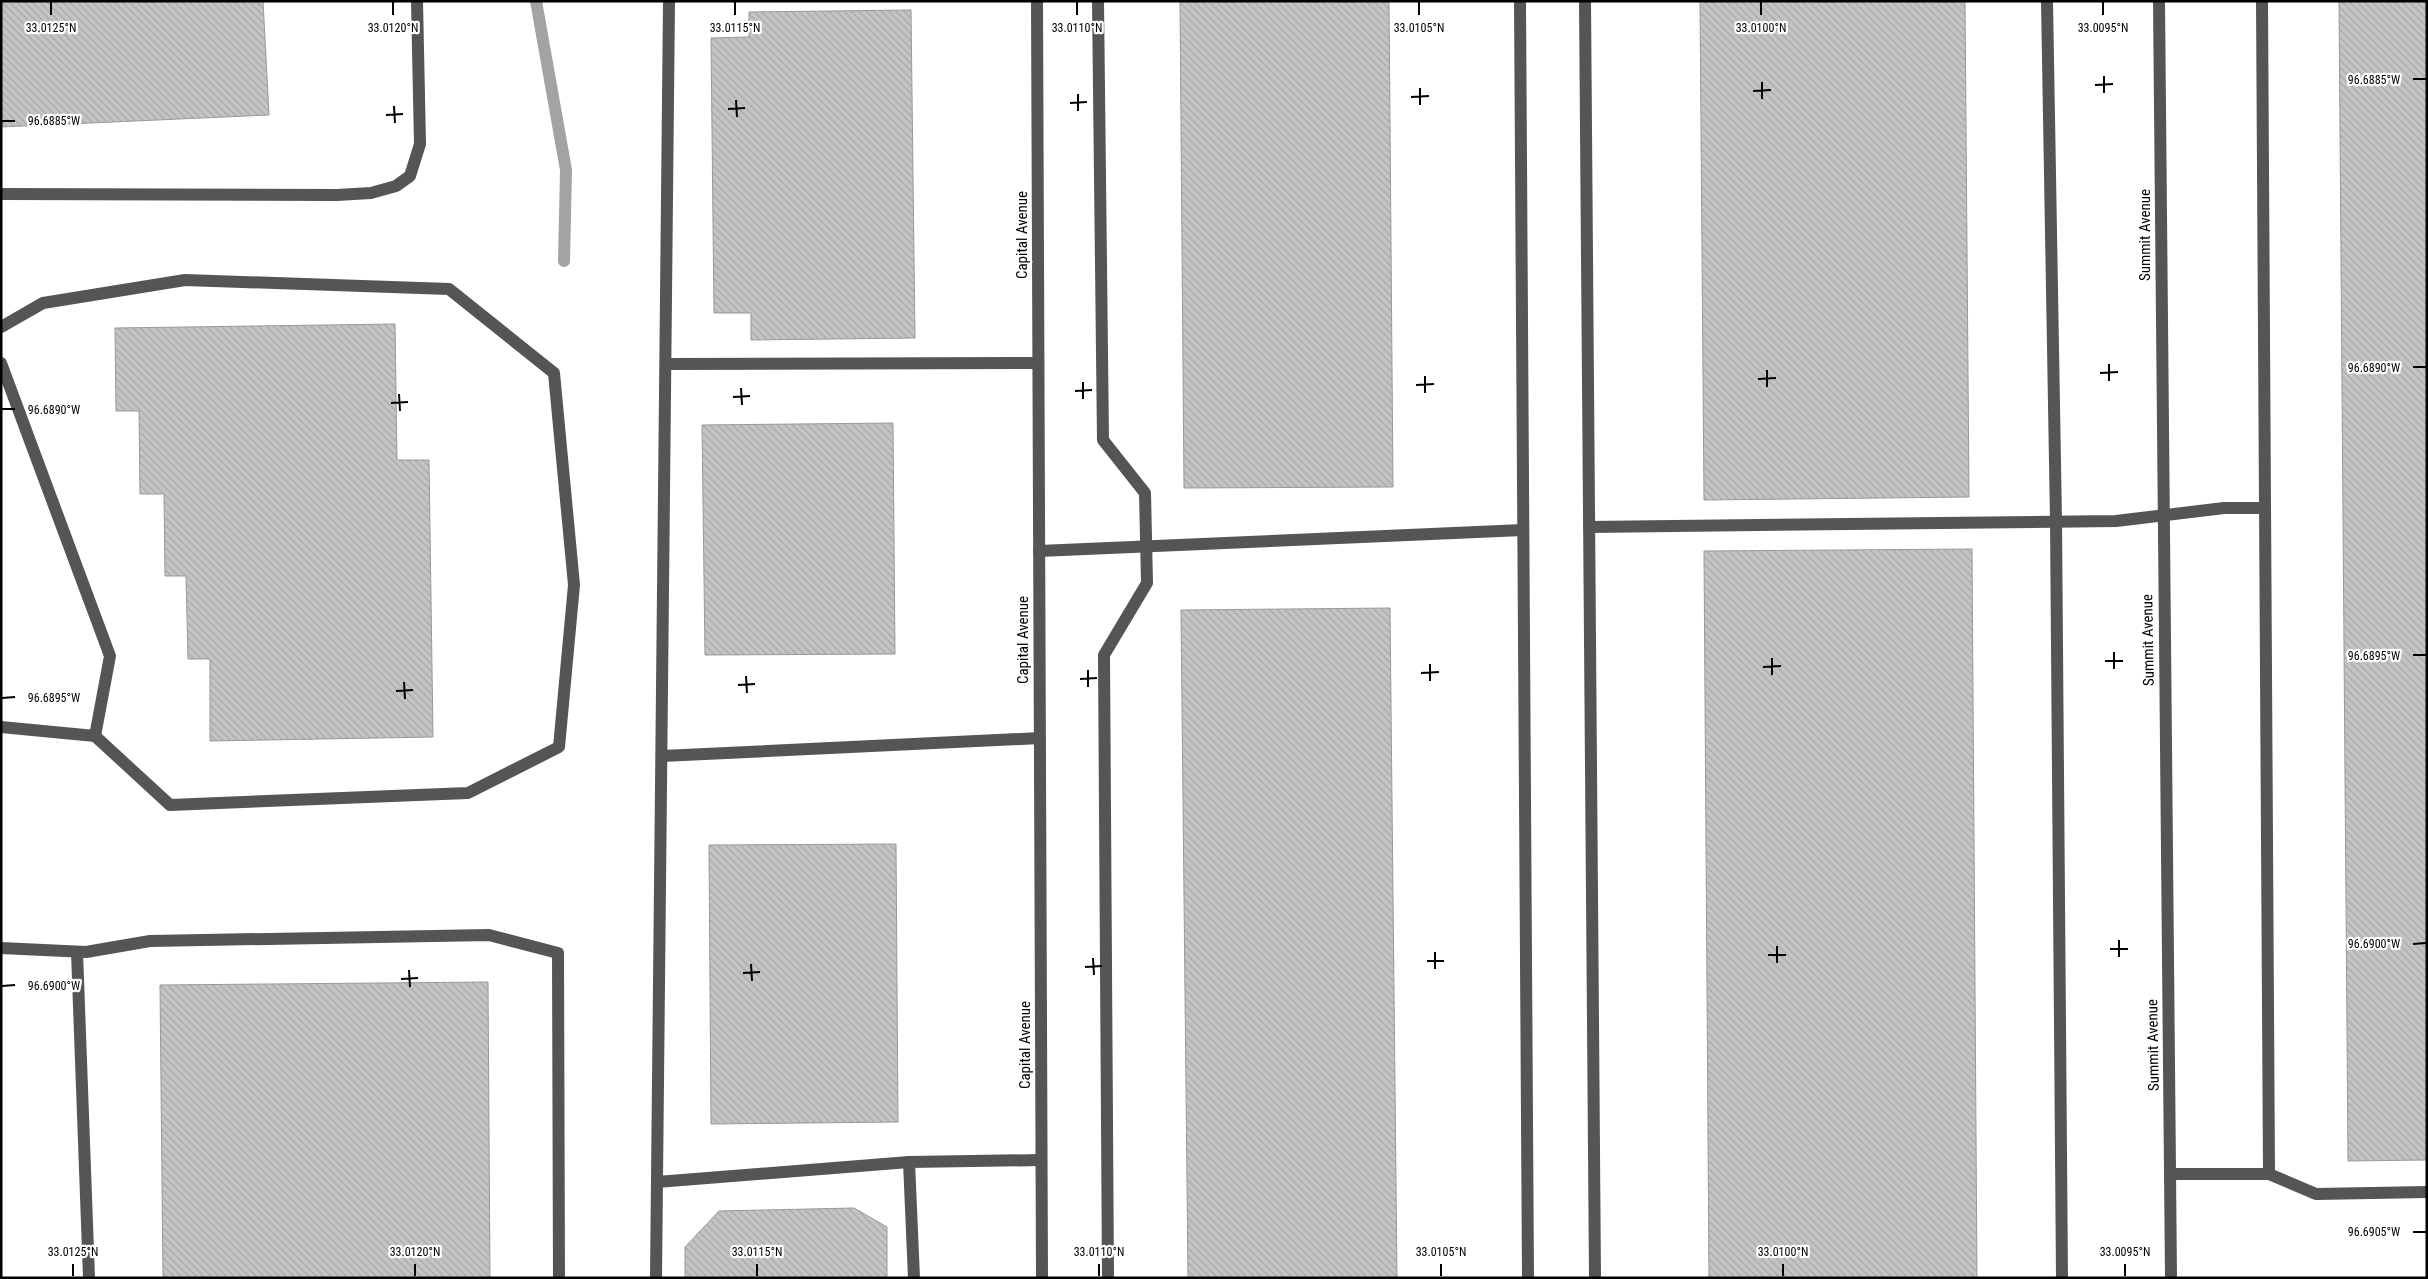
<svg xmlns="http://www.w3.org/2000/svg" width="2428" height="1279" viewBox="0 0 2428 1279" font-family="'Roboto Condensed',sans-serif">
	<defs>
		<pattern id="building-back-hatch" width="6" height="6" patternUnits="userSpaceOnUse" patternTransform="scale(1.25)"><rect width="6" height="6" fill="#c4c4c4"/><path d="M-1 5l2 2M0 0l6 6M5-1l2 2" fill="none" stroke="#a7a7a7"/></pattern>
	</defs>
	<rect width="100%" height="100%" fill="#fff"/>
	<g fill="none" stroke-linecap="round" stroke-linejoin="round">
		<path stroke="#a3a3a3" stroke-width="12" d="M 536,1 L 566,170 L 564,261"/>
	</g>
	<g fill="url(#building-back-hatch)" stroke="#999">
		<path d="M 1,1 L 263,1 L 269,115 L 1,127 Z"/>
		<path d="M 1180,1 L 1389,1 L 1393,487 L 1184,488 Z"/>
		<path d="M 1700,1 L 1965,1 L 1969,497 L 1704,500 Z"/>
		<path d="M 2339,1 L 2427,1 L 2427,1160 L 2348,1161 Z"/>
		<path d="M 911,10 L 915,338 L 751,340 L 751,313 L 714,313 L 711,38 L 749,37 L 749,12 Z"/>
		<path d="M 395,324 L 397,460 L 429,460 L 433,737 L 210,741 L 210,659 L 188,659 L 186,576 L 165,576 L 164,494 L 140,494 L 139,411 L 116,411 L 115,328 Z"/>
		<path d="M 893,423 L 895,654 L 705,655 L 702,425 Z"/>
		<path d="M 1972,549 L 1977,1278 L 1709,1278 L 1704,551 Z"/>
		<path d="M 1390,608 L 1397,1278 L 1188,1278 L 1181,610 Z"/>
		<path d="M 896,844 L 898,1122 L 711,1124 L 709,845 Z"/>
		<path d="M 488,982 L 490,1278 L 163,1278 L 160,985 Z"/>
		<path d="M 854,1208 L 887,1227 L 887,1278 L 685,1278 L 685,1247 L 719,1211 Z"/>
	</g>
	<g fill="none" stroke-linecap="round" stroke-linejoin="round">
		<g stroke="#555" stroke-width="12">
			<path d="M 1037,1 L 1042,1278"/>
			<path d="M 1098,1 L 1103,440 L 1145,493 L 1147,583 L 1104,655 L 1108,1278"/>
			<path d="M 1520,1 L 1528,1278"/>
			<path d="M 1585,1 L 1595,1278"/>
			<path d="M 2047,1 L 2056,520 L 2062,1278"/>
			<path d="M 2159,1 L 2171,1278"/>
			<path d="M 2262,1 L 2269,1174"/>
			<path d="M 1,194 L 337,195 L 371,193 L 396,186 L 410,176 L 420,144 L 417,1"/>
			<path d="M 1,327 L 43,303 L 185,280 L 449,289 L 554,373 L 574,585 L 559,747 L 468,793 L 170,805 L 95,736 L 1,727"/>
			<path d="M 1,363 L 110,656 L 95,736"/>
			<path d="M 666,364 L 1038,363"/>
			<path d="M 1589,527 L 2116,521 L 2224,508 L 2265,508"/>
			<path d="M 1039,551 L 1523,530"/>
			<path d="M 662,756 L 1040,738"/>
			<path d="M 1,948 L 86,952 L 150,941 L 489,935 L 558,953 L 559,1278"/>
			<path d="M 77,952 L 89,1278"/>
			<path d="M 2170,1174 L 2269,1174 L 2316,1194 L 2427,1192"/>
			<path d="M 657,1182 L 909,1162"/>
			<path d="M 656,1278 L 669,1"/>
			<path d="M 914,1278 L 909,1162 L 1041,1160"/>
		</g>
	</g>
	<path fill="none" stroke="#000" stroke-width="2" d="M 51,2 L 51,15M 393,2 L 393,15M 735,2 L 735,15M 1077,2 L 1077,15M 1419,2 L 1419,15M 1761,2 L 1761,15M 2103,2 L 2103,15M 2104,76 L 2104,93M 2413,79 L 2426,79M 1762,82 L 1762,99M 2095,85 L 2113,84M 1420,88 L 1420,105M 1753,91 L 1771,90M 1078,94 L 1078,111M 1411,97 L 1429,96M 736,100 L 737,117M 1070,103 L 1087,102M 394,106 L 395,123M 728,109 L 745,108M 386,115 L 403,114M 2,121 L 15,121M 2109,364 L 2109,381M 2413,367 L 2426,367M 1767,370 L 1767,387M 2100,373 L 2118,372M 1425,376 L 1425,393M 1758,379 L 1776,378M 1083,382 L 1083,399M 1416,385 L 1434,384M 741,388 L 742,405M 1075,391 L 1092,390M 399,394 L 400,411M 733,397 L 750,396M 391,403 L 408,402M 2,409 L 15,409M 2114,652 L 2114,669M 2413,655 L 2426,655M 1772,658 L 1772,675M 2105,661 L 2123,661M 1430,664 L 1430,681M 1763,667 L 1781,666M 1088,670 L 1088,687M 1421,673 L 1439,672M 746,676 L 747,693M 1080,679 L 1097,678M 404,682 L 405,699M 738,685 L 755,684M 396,691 L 413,690M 2,698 L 15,697M 2119,940 L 2119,957M 2413,944 L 2426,943M 1777,946 L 1777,963M 2110,949 L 2128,949M 1435,952 L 1435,969M 1768,955 L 1786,955M 1093,958 L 1094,975M 1427,961 L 1444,961M 751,964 L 752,981M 1085,967 L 1102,966M 409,970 L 410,987M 743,973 L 760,972M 401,979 L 418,978M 2,986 L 15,985M 2413,1232 L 2426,1232M 73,1264 L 73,1276M 415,1264 L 415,1276M 757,1264 L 757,1276M 1099,1264 L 1099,1276M 1441,1264 L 1441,1276M 1783,1264 L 1783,1276M 2125,1264 L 2125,1276"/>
	<g text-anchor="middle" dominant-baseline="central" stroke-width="4.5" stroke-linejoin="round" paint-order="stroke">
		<g font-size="15" fill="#000" stroke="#fff">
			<text transform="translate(1022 235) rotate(-90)">Capital Avenue</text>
			<text transform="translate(2145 235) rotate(-90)">Summit Avenue</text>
			<text transform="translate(1023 640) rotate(-90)">Capital Avenue</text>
			<text transform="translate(2148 640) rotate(-91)">Summit Avenue</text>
			<text transform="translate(1025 1045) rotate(-90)">Capital Avenue</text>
			<text transform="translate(2153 1045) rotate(-91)">Summit Avenue</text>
		</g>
	</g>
	<g font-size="12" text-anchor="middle" fill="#000" stroke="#fff" stroke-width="4.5" stroke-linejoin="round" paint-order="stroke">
		<text x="51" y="32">33.0125°N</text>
		<text x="393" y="32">33.0120°N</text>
		<text x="735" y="32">33.0115°N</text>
		<text x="1077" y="32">33.0110°N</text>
		<text x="1419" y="32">33.0105°N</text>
		<text x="1761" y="32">33.0100°N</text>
		<text x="2103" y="32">33.0095°N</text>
		<text x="2374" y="84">96.6885°W</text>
		<text x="54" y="125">96.6885°W</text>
		<text x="2374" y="372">96.6890°W</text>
		<text x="54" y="414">96.6890°W</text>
		<text x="2374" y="660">96.6895°W</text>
		<text x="54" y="702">96.6895°W</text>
		<text x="2374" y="948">96.6900°W</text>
		<text x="54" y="990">96.6900°W</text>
		<text x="2374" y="1236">96.6905°W</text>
		<text x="73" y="1256">33.0125°N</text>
		<text x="415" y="1256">33.0120°N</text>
		<text x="757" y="1256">33.0115°N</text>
		<text x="1099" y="1256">33.0110°N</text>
		<text x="1441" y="1256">33.0105°N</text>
		<text x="1783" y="1256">33.0100°N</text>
		<text x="2125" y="1256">33.0095°N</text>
	</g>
	<rect width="2428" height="1279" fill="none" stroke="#000000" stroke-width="5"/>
</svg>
